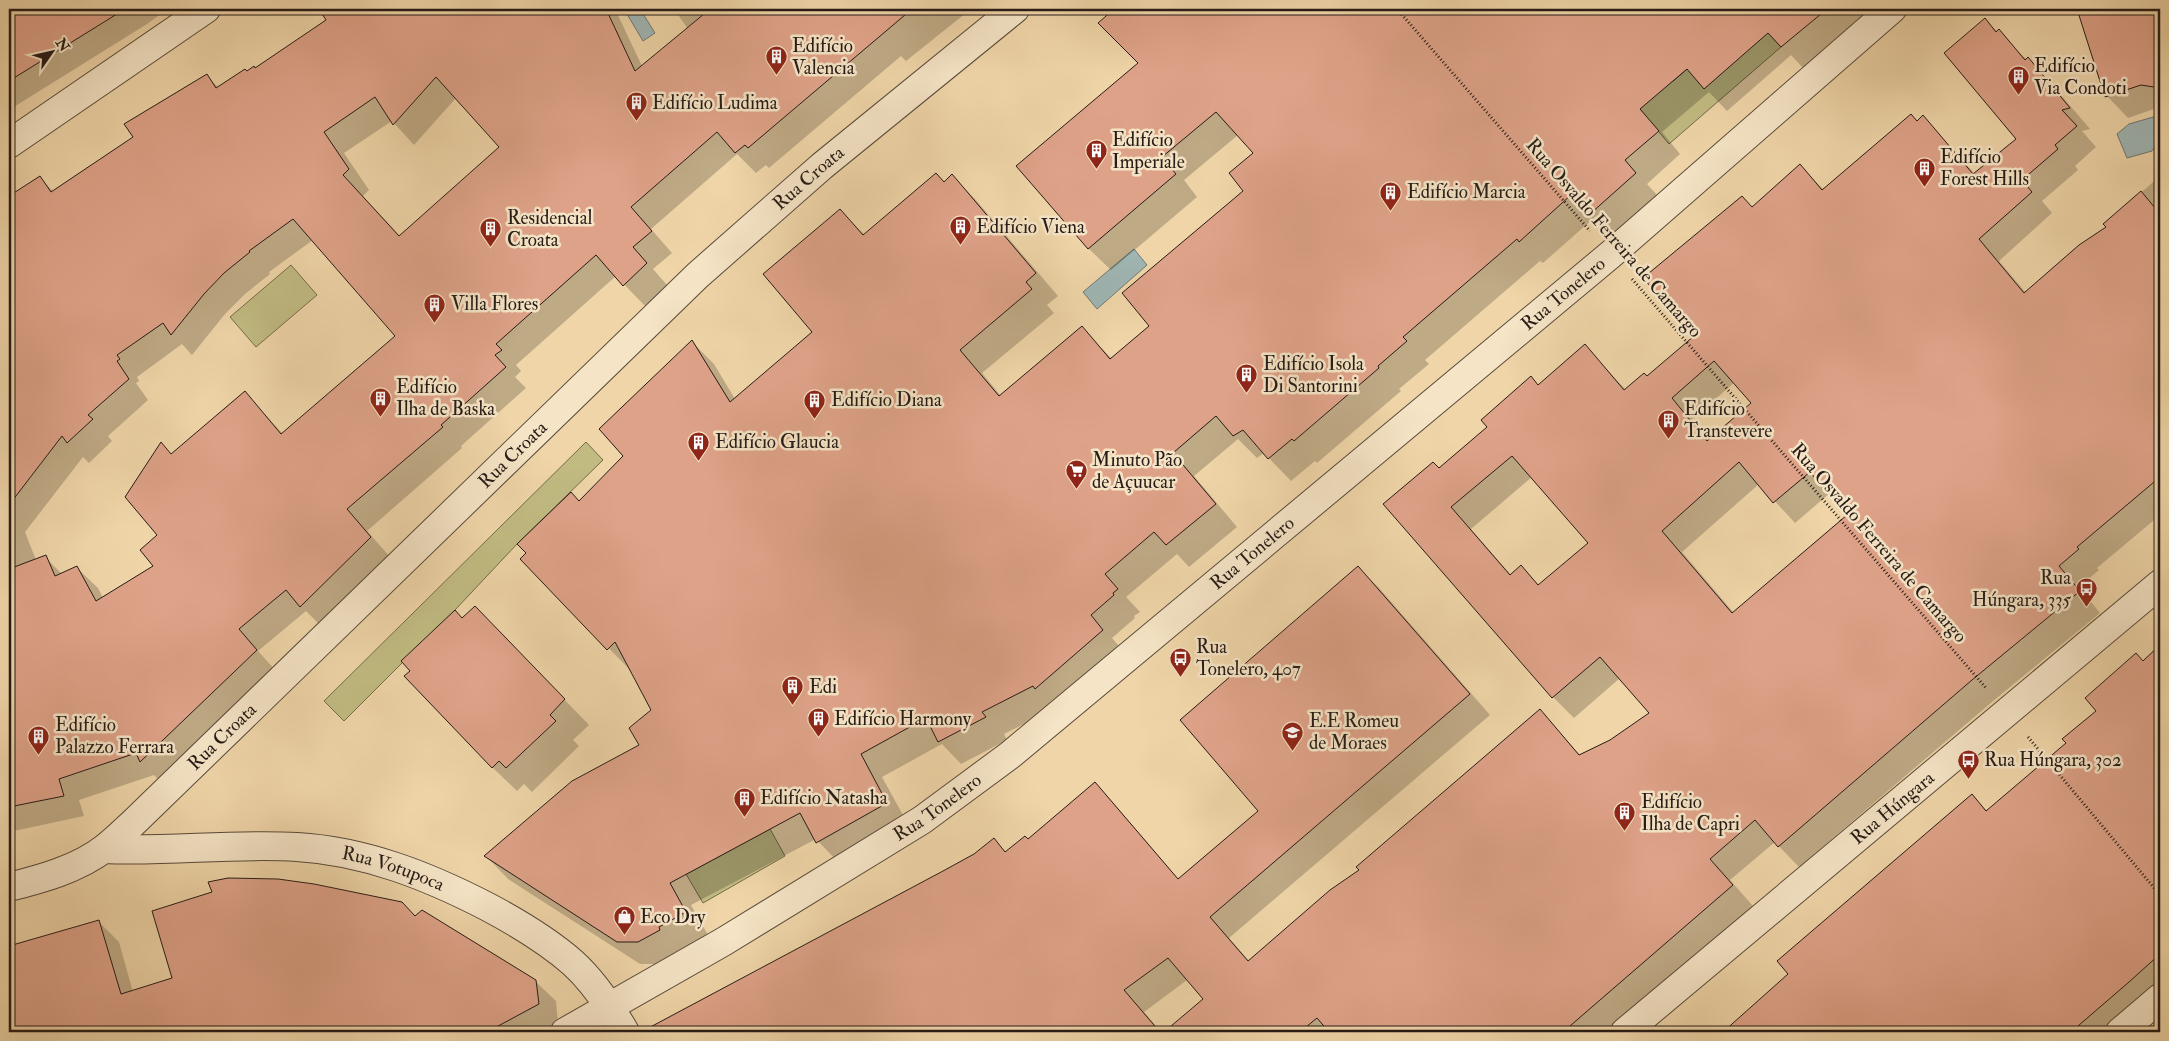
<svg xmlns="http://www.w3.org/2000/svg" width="2169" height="1041" viewBox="0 0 2169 1041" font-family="'IM FELL Double Pica',serif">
	<rect width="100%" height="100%" fill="#efd5a8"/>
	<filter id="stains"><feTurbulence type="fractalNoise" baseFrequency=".004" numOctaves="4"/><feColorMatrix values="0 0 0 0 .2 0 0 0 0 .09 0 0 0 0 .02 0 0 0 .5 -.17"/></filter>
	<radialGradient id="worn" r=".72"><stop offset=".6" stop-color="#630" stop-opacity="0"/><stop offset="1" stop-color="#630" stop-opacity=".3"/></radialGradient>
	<g fill="#c1bb82" stroke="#746b4c">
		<path d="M 1747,9 L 1781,47 L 1669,144 L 1628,95 L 1672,82 L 1719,42 L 1716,36 Z"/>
		<path d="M 291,265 L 317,295 L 256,347 L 230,317 Z"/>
		<path d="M 586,442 L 603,460 L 517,544 L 455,610 L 344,721 L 324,701 Z"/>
		<path d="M 770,829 L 785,856 L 703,903 L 686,874 Z"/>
	</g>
	<g fill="#9fb6b4" stroke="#6f7875">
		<path d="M 624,9 L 640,9 L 655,33 L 643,41 Z"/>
		<path d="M 2160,115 L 2160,139 L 2152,151 L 2127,158 L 2117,134 L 2129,124 Z"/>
		<path d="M 1134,249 L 1147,265 L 1097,309 L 1083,292 Z"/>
	</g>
	<g fill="#0003" fill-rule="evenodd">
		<path d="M 9,9 L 168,9 L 147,24 L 9,110 Z"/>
		<path d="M 320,9 L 615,9 L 642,66 L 688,29 L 674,9 L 971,9 L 906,61 L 901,56 L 769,168 L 766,165 L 756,173 L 737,154 L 651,229 L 672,253 L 653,269 L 667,285 L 645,306 L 616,276 L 516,365 L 521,371 L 515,377 L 526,388 L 461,446 L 462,448 L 367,531 L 391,558 L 322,627 L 306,611 L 258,651 L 277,672 L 161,782 L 154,775 L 79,800 L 84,816 L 9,832 L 9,197 L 40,178 L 54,192 L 135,138 L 206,75 L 219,88 L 256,70 L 328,21 ZM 456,98 L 500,147 L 400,236 L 363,196 L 369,190 L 344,153 L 392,121 L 414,145 ZM 313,240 L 397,336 L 283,434 L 245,393 L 172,455 L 161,444 L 159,535 L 155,566 L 103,598 L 98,588 L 77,568 L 62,574 L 45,557 L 36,560 L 25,532 L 83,457 L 89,463 L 112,441 L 108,436 L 148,400 L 136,383 L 139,381 L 137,377 L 182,344 L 192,355 L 225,314 L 245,294 L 270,274 L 269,272 Z"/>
		<path d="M 1116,9 L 1860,9 L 1867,17 L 1804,69 L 1791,55 L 1727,111 L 1709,92 L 1662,132 L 1680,154 L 1647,184 L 1658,196 L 1613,235 L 1595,217 L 1543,263 L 1540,261 L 1425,360 L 1429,364 L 1399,389 L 1401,391 L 1317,463 L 1315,461 L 1291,481 L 1264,453 L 1257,458 L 1238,439 L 1194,476 L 1237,527 L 1189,567 L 1177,554 L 1126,597 L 1140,612 L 1134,616 L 1135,618 L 1112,638 L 1125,653 L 1056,708 L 1004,734 L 1007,740 L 961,764 L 942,744 L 882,777 L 909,826 L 840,864 L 816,839 L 691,905 L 708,935 L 680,950 L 682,953 L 661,964 L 640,964 L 508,879 L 486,856 L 641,746 L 653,710 L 631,671 L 522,559 L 625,456 L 692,342 L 714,364 L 735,399 L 814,332 L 840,211 L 865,235 L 952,176 L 975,199 L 1058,296 L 1047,305 L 1054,313 L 982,373 L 1001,396 L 1082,328 L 1112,359 L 1151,326 L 1245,191 L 1255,153 L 1238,135 L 1184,180 L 1197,197 L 1111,270 L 1088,248 L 1140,63 L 1099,23 Z"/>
		<path d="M 2079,9 L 2160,9 L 2160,107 L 2128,118 L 2107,96 Z"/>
		<path d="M 1985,20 L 2048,80 L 2090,129 L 2082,131 L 2096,147 L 2075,166 L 2078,170 L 2042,201 L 2052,213 L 1999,261 L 2026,293 L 2108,227 L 2105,224 L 2160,176 L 2160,515 L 2097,568 L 2099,570 L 2079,587 L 2100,613 L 1993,701 L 1799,867 L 1775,842 L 1730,880 L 1753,906 L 1607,1032 L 1166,1032 L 1204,1000 L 1187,980 L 1144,1012 L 1161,1032 L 1079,1032 L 1028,973 L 1018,980 L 1046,1032 L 673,1032 L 666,1021 L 975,855 L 993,840 L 1007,853 L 1028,841 L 1095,784 L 1115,805 L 1179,880 L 1259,811 L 1358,568 L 1379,588 L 1490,715 L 1229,938 L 1249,961 L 1361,871 L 1540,711 L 1581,756 L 1610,741 L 1651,714 L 1620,678 L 1574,718 L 1553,697 L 1385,504 L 1439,470 L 1585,346 L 1626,390 L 1648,378 L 1695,336 L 1752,208 L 1800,166 L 1824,190 L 1923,117 L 1975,174 L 2017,139 ZM 1734,383 L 1753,404 L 1709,441 L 1691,420 ZM 1532,477 L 1590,543 L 1540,586 L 1521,567 L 1511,575 L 1471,529 ZM 1759,484 L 1795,523 L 1830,493 L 1848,515 L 1734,613 L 1682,552 Z"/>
		<path d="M 463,620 L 500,633 L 589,725 L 573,740 L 579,746 L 532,792 L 524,784 L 517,791 L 492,767 Z"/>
		<path d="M 2160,644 L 2160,986 L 2107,1032 L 1723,1032 L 1790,975 L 1972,796 L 1987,811 L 2068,744 L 2142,661 Z"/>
		<path d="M 415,917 L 535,981 L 556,1001 L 558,1024 L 544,1032 L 9,1032 L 9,946 L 99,922 L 119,942 L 133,992 Z"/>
	</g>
	<g fill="#dea288" stroke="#261b16" fill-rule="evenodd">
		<path d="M 9,9 L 125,9 L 9,81 Z"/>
		<path d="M 319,9 L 606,9 L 635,71 L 710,9 L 912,9 L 748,148 L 745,145 L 735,153 L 717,132 L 631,207 L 652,231 L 633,247 L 647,263 L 623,286 L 596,255 L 496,344 L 502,350 L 495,355 L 506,367 L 441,425 L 443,427 L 347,509 L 371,537 L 300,607 L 286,590 L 239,629 L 257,650 L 140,762 L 136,753 L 59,779 L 64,796 L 9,807 L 9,569 L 46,555 L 55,576 L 77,566 L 96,601 L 153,566 L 140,550 L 157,535 L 125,497 L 161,442 L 171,454 L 245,391 L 281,434 L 395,336 L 293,219 L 249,251 L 250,252 L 224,273 L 204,294 L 171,335 L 163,323 L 117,355 L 120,359 L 117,361 L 129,379 L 88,415 L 93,419 L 67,443 L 62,436 L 9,505 L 9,196 L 40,176 L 51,192 L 133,137 L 124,124 L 207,74 L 216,88 L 245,69 L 247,71 L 254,66 L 255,68 L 326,20 ZM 436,77 L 499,147 L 399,236 L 343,175 L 349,169 L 324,132 L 375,97 L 393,125 Z"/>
		<path d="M 1114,9 L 1827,9 L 1781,47 L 1768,33 L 1704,89 L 1687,69 L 1640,109 L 1659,131 L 1625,160 L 1636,173 L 1590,214 L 1572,194 L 1519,242 L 1517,239 L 1403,337 L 1407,341 L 1378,366 L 1379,368 L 1294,441 L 1292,439 L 1268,459 L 1243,430 L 1233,436 L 1216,416 L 1173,453 L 1216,504 L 1166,545 L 1154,532 L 1105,574 L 1118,589 L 1113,593 L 1114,595 L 1091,615 L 1103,630 L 1035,689 L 1033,686 L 982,712 L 986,717 L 938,742 L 926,718 L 861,754 L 887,803 L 816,843 L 800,813 L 670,883 L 686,912 L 659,927 L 660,930 L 638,942 L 617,942 L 484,856 L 572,781 L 639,745 L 629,728 L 651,710 L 615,642 L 607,650 L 520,559 L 526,553 L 517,544 L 571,492 L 579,501 L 623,456 L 599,429 L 692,340 L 730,402 L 812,332 L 763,274 L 840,209 L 863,235 L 936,173 L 944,182 L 952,174 L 1036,273 L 1026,282 L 1032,289 L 960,350 L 999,396 L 1082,326 L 1110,359 L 1149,326 L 1122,293 L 1243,191 L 1229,173 L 1253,153 L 1216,112 L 1162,157 L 1176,174 L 1088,249 L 1016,166 L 1138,63 L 1098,23 Z"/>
		<path d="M 2077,9 L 2160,9 L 2160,88 L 2141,85 L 2105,97 Z"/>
		<path d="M 1985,18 L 1996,32 L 1999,29 L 2025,60 L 2028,57 L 2070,108 L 2062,110 L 2077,126 L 2055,145 L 2058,149 L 2022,180 L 2032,192 L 1979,239 L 2024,293 L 2079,245 L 2106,227 L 2103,224 L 2141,191 L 2160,214 L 2160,477 L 2077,547 L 2079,549 L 2059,566 L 2080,591 L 1972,680 L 1778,847 L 1755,820 L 1710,859 L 1733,885 L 1563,1032 L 1329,1032 L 1317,1018 L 1300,1032 L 1164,1032 L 1203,999 L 1168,958 L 1124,990 L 1160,1032 L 641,1032 L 943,871 L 974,854 L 994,838 L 1005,852 L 1025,836 L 1028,839 L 1095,782 L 1178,879 L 1258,811 L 1180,720 L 1358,566 L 1470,694 L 1210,917 L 1248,961 L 1330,890 L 1359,870 L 1356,867 L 1540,709 L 1579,755 L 1610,740 L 1649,713 L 1600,657 L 1552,698 L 1383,504 L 1433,462 L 1439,468 L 1487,427 L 1481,420 L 1531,376 L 1538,385 L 1585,344 L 1624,390 L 1644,373 L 1647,376 L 1694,336 L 1643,278 L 1742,196 L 1752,207 L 1800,164 L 1822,190 L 1911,114 L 1917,121 L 1923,115 L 1973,174 L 2016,139 L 1944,53 ZM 1714,361 L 1751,403 L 1707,441 L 1672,398 ZM 1512,456 L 1588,543 L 1538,585 L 1521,565 L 1510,575 L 1451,507 ZM 1739,462 L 1773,503 L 1810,472 L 1847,515 L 1732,613 L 1662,531 Z"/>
		<path d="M 475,606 L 565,699 L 550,715 L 556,721 L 506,768 L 499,761 L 492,768 L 404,676 L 410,671 L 401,661 L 455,610 L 462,618 Z"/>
		<path d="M 2160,645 L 2160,954 L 2129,982 L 2071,1032 L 1723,1032 L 1788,974 L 1777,961 L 1972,794 L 1986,811 L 2066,743 L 2062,739 L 2096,711 L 2085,698 L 2136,653 L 2143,661 Z"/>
		<path d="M 228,878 L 278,879 L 314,884 L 402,902 L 415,916 L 422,910 L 536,980 L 539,1004 L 487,1032 L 9,1032 L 9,946 L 99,920 L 121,994 L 172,978 L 152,911 L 212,892 L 208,882 Z"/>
	</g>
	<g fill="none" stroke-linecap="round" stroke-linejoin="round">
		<defs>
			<g id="minor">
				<path d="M 9,144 L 206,9"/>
				<path id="s1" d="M 104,849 C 169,852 233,843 297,847 C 365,851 428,876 488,907 C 518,923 547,940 573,963 C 594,982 611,1008 625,1032"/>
				<path id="s2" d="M 9,887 C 41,879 78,869 105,848 C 114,841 122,833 131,825 L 698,275 L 822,166 L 1015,9"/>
				<path id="s3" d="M 1625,1032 L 2160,584"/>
				<path d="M 2120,1032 L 2160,998"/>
			</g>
			<g id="tertiary">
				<path id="s4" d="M 565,1032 L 723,942 L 922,820 L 1010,755 L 1610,255 L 1892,9"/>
			</g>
		</defs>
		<use href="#minor" stroke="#584a3a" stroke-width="30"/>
		<use href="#tertiary" stroke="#584a3a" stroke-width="30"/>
		<g stroke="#261b16" stroke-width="3" stroke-dasharray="1 2.5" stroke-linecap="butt">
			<path d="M 1397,9 L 1590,231"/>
			<path d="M 1632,279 L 1986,688"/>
			<path d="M 2028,737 L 2160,895"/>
		</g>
		<use href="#minor" stroke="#f5e4c6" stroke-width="28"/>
		<use href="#tertiary" stroke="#f5e4c6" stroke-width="28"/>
	</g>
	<defs>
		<symbol id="building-pin" viewBox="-11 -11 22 30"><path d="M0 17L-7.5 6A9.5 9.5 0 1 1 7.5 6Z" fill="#8f2418" stroke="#f5e4c6"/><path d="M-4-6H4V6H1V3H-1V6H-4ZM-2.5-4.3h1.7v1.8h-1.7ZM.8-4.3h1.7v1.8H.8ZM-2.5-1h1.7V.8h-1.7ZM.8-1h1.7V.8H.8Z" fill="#fff"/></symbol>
		<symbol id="supermarket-pin" viewBox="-11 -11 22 30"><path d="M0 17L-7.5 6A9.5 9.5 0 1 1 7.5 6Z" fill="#8f2418" stroke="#f5e4c6"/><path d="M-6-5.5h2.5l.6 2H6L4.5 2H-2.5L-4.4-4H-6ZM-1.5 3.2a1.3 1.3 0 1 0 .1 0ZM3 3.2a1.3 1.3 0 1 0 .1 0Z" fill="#fff"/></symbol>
		<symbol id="bus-pin" viewBox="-11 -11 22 30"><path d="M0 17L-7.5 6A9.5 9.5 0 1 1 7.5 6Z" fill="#8f2418" stroke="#f5e4c6"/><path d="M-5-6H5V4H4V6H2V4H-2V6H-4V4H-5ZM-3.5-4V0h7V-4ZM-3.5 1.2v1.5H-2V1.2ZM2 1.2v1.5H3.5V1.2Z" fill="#fff"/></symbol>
		<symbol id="school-pin" viewBox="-11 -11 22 30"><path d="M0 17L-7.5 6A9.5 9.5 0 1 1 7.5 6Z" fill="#8f2418" stroke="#f5e4c6"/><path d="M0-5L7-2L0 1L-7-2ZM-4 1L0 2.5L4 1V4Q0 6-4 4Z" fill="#fff"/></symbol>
		<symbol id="shop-pin" viewBox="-11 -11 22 30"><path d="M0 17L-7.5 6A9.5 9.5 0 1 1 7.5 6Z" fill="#8f2418" stroke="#f5e4c6"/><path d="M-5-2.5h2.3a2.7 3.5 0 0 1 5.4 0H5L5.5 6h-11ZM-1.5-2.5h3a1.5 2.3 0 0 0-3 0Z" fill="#fff"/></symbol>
	</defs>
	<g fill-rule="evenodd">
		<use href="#building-pin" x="764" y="44" width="25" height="34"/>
		<use href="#building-pin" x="2006" y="64" width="25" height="34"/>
		<use href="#building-pin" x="624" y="90" width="25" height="34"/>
		<use href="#building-pin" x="1084" y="138" width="25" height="34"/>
		<use href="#building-pin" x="1912" y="156" width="25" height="34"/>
		<use href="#building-pin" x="1378" y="180" width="25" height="34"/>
		<use href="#building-pin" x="948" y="214" width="25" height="34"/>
		<use href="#building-pin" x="478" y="216" width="25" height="34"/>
		<use href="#building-pin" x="422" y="292" width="25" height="34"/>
		<use href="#building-pin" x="1234" y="362" width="25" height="34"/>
		<use href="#building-pin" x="368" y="386" width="25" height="34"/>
		<use href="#building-pin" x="802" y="388" width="25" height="34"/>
		<use href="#building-pin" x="1656" y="408" width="25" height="34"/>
		<use href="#building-pin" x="686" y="430" width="25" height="34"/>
		<use href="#supermarket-pin" x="1064" y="458" width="25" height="34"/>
		<use href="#bus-pin" x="2074" y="576" width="25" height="34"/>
		<use href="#bus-pin" x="1168" y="646" width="25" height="34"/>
		<use href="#building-pin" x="780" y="674" width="25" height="34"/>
		<use href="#building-pin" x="806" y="706" width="25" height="34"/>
		<use href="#school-pin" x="1280" y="720" width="25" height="34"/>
		<use href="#building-pin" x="26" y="724" width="25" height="34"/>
		<use href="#bus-pin" x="1956" y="748" width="25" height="34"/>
		<use href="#building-pin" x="732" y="786" width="25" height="34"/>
		<use href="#building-pin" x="1612" y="800" width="25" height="34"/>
		<use href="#shop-pin" x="612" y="904" width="25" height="34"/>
	</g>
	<g text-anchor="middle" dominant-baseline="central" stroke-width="5" stroke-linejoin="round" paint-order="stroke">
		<g font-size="19" fill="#261b16" stroke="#f5e4c6" text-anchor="start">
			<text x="792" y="46">Edifício<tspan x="792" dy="22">Valencia</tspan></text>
			<text x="2034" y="66">Edifício<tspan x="2034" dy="22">Via Condoti</tspan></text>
			<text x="652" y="103">Edifício Ludima</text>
			<text x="1112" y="140">Edifício<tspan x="1112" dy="22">Imperiale</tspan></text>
			<text x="1940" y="157">Edifício<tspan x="1940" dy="22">Forest Hills</tspan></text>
			<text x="1407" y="192">Edifício Marcia</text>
			<text x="507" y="218">Residencial<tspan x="507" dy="22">Croata</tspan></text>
			<text x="976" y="227">Edifício Viena</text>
			<text x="451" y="304">Villa Flores</text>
			<text x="1263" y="364">Edifício Isola<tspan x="1263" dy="22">Di Santorini</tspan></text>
			<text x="396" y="387">Edifício<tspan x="396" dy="22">Ilha de Baska</tspan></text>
			<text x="831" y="400">Edifício Diana</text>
			<text x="1684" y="409">Edifício<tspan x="1684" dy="22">Transtevere</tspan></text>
			<text x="715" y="442">Edifício Glaucia</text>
			<text x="1092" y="460">Minuto Pão<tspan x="1092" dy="22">de Açuucar</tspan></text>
			<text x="2071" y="578" text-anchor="end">Rua<tspan x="2071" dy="22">Húngara, 335</tspan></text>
			<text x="1196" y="647">Rua<tspan x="1196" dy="22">Tonelero, 407</tspan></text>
			<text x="809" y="687">Edi</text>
			<text x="834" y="719">Edifício Harmony</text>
			<text x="1309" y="721">E.E Romeu<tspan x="1309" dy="22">de Moraes</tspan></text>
			<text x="55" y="725">Edifício<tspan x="55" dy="22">Palazzo Ferrara</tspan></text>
			<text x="1984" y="760">Rua Húngara, 302</text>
			<text x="760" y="798">Edifício Natasha</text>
			<text x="1641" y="802">Edifício<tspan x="1641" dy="22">Ilha de Capri</tspan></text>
			<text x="640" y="917">Eco Dry</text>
		</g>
		<g font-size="19" fill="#261b16" stroke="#f5e4c6">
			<text stroke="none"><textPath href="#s2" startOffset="1076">Rua Croata</textPath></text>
			<text transform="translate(1614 238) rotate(49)">Rua Osvaldo Ferreira de Camargo</text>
			<text stroke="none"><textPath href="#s4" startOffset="1245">Rua Tonelero</textPath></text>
			<text stroke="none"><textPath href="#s2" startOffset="671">Rua Croata</textPath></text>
			<text transform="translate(1879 543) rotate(49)">Rua Osvaldo Ferreira de Camargo</text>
			<text stroke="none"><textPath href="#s4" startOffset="840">Rua Tonelero</textPath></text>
			<text stroke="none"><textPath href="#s2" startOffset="266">Rua Croata</textPath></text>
			<text stroke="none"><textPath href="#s4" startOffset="435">Rua Tonelero</textPath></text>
			<text stroke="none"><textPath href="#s3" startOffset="349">Rua Húngara</textPath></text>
			<text stroke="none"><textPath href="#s1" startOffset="292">Rua Votupoca</textPath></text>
		</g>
	</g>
	<rect width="2169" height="1041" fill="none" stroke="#efd5a8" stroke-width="30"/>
	<rect x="10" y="10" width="2149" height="1021" fill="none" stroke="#261b16" stroke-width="2.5"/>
	<rect x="15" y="15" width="2139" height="1011" fill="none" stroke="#261b16"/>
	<g transform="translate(52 52) rotate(56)" stroke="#f5e4c6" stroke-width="4" paint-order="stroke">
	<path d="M0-4L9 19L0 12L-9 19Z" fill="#261b16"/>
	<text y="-8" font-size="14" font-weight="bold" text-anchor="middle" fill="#261b16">N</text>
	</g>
	<rect width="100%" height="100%" filter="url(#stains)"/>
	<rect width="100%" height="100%" fill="url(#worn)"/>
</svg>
